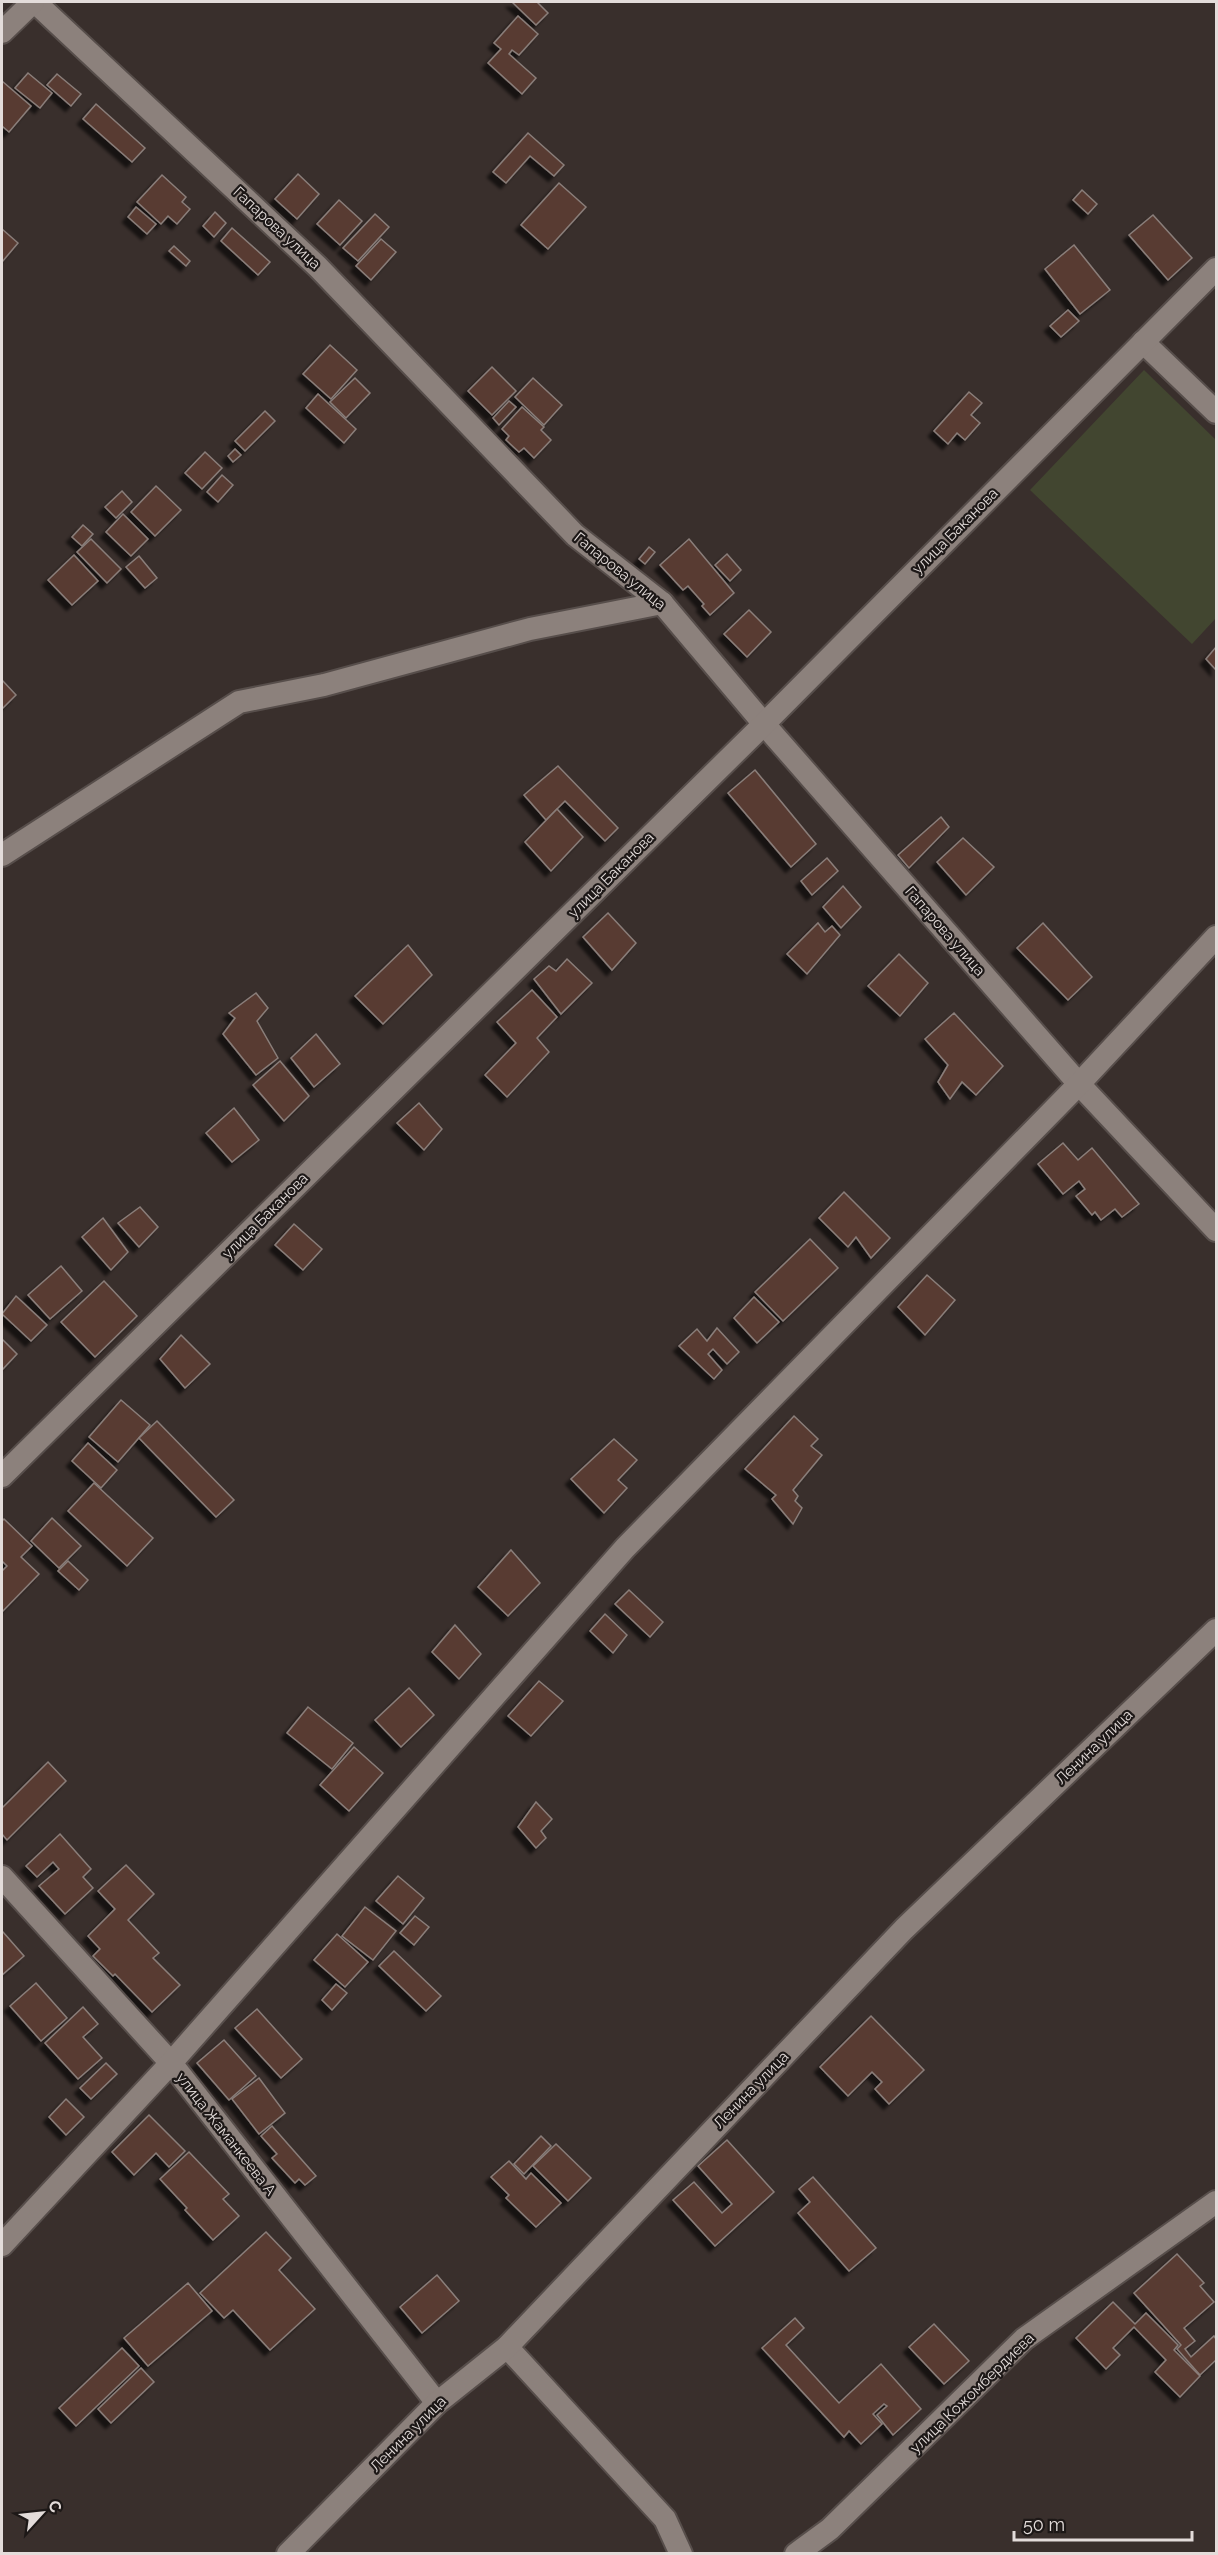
<svg xmlns="http://www.w3.org/2000/svg" width="1218" height="2555" viewBox="0 0 1218 2555" font-family="Raleway,sans-serif">
	<defs>
		<filter id="shadow"><feDropShadow dx="-5.5" dy="5.5" stdDeviation="1.5" flood-color="#0009"/></filter>
	</defs>
	<rect width="100%" height="100%" fill="#392f2c"/>
	<path fill="#424630" d="M 1144,370 L 1216,440 L 1216,618 L 1192,644 L 1030,490 Z"/>
	<g fill="#583b32" stroke="#8a7e7a" stroke-width="1.5" filter="url(#shadow)">
		<path d="M 512,2 L 537,2 L 548,13 L 536,25 Z"/>
		<path d="M 518,16 L 538,34 L 519,55 L 512,50 L 509,54 L 536,78 L 522,94 L 488,63 L 501,49 L 494,43 Z"/>
		<path d="M 28,73 L 52,93 L 40,108 L 15,88 Z"/>
		<path d="M 57,74 L 81,94 L 71,106 L 47,85 Z"/>
		<path d="M 2,81 L 31,106 L 9,132 L 2,126 Z"/>
		<path d="M 96,104 L 145,148 L 132,162 L 83,119 Z"/>
		<path d="M 528,133 L 564,165 L 554,176 L 530,156 L 506,183 L 493,172 Z"/>
		<path d="M 298,174 L 319,194 L 297,219 L 275,199 Z"/>
		<path d="M 162,175 L 186,197 L 182,202 L 190,209 L 177,224 L 168,216 L 161,224 L 137,202 Z"/>
		<path d="M 559,183 L 586,207 L 548,249 L 521,225 Z"/>
		<path d="M 1082,190 L 1097,204 L 1088,214 L 1073,200 Z"/>
		<path d="M 339,200 L 362,221 L 340,245 L 317,224 Z"/>
		<path d="M 136,207 L 156,224 L 147,234 L 128,217 Z"/>
		<path d="M 215,212 L 226,223 L 214,237 L 203,226 Z"/>
		<path d="M 375,214 L 389,227 L 358,261 L 343,248 Z"/>
		<path d="M 1153,215 L 1192,258 L 1168,280 L 1129,235 Z"/>
		<path d="M 232,228 L 270,262 L 258,275 L 221,241 Z"/>
		<path d="M 2,229 L 18,243 L 2,262 Z"/>
		<path d="M 381,239 L 396,252 L 371,280 L 356,266 Z"/>
		<path d="M 1074,245 L 1110,290 L 1080,314 L 1045,269 Z"/>
		<path d="M 174,246 L 190,261 L 186,266 L 169,251 Z"/>
		<path d="M 1068,310 L 1079,321 L 1061,337 L 1050,326 Z"/>
		<path d="M 330,345 L 357,370 L 331,399 L 303,374 Z"/>
		<path d="M 492,367 L 516,391 L 492,415 L 468,391 Z"/>
		<path d="M 355,378 L 370,393 L 346,418 L 330,402 Z"/>
		<path d="M 533,378 L 562,405 L 544,425 L 515,397 Z"/>
		<path d="M 969,392 L 982,403 L 971,415 L 980,423 L 965,440 L 957,433 L 948,444 L 934,431 Z"/>
		<path d="M 318,394 L 356,429 L 344,443 L 306,408 Z"/>
		<path d="M 509,401 L 516,407 L 499,425 L 493,418 Z"/>
		<path d="M 522,407 L 544,427 L 541,430 L 551,440 L 534,458 L 524,448 L 519,452 L 506,440 L 509,436 L 502,429 Z"/>
		<path d="M 265,411 L 275,421 L 245,451 L 235,441 Z"/>
		<path d="M 235,449 L 241,455 L 233,462 L 228,456 Z"/>
		<path d="M 205,452 L 222,468 L 202,489 L 185,473 Z"/>
		<path d="M 222,475 L 233,485 L 218,502 L 207,492 Z"/>
		<path d="M 156,486 L 181,510 L 155,536 L 131,512 Z"/>
		<path d="M 122,491 L 132,502 L 116,518 L 105,507 Z"/>
		<path d="M 123,514 L 148,539 L 131,556 L 106,532 Z"/>
		<path d="M 83,525 L 93,534 L 82,546 L 72,537 Z"/>
		<path d="M 91,539 L 121,569 L 107,583 L 77,552 Z"/>
		<path d="M 689,539 L 734,593 L 710,615 L 702,606 L 704,604 L 688,586 L 683,590 L 660,565 Z"/>
		<path d="M 649,547 L 655,552 L 645,564 L 639,559 Z"/>
		<path d="M 727,554 L 741,570 L 730,581 L 715,565 Z"/>
		<path d="M 74,555 L 98,581 L 72,605 L 48,580 Z"/>
		<path d="M 139,556 L 157,578 L 145,588 L 126,567 Z"/>
		<path d="M 749,610 L 771,632 L 747,657 L 724,634 Z"/>
		<path d="M 1216,647 L 1216,670 L 1206,659 Z"/>
		<path d="M 2,680 L 16,695 L 2,709 Z"/>
		<path d="M 558,766 L 618,828 L 605,841 L 565,801 L 546,820 L 524,795 Z"/>
		<path d="M 755,770 L 816,844 L 791,867 L 728,793 Z"/>
		<path d="M 557,809 L 583,837 L 551,871 L 525,842 Z"/>
		<path d="M 941,817 L 949,827 L 909,868 L 898,855 Z"/>
		<path d="M 963,838 L 994,867 L 966,895 L 937,862 Z"/>
		<path d="M 827,858 L 838,871 L 812,895 L 801,881 Z"/>
		<path d="M 843,886 L 861,907 L 841,928 L 823,907 Z"/>
		<path d="M 608,913 L 636,943 L 612,970 L 583,937 Z"/>
		<path d="M 818,923 L 825,932 L 832,926 L 840,935 L 807,974 L 787,954 Z"/>
		<path d="M 1043,923 L 1092,977 L 1068,1000 L 1017,948 Z"/>
		<path d="M 408,945 L 432,975 L 383,1024 L 355,996 Z"/>
		<path d="M 899,954 L 928,983 L 900,1016 L 868,986 Z"/>
		<path d="M 567,959 L 592,983 L 561,1014 L 534,979 L 549,966 L 556,971 Z"/>
		<path d="M 532,990 L 557,1017 L 537,1038 L 549,1052 L 507,1097 L 485,1075 L 516,1043 L 497,1022 Z"/>
		<path d="M 256,993 L 268,1008 L 257,1021 L 278,1058 L 256,1075 L 223,1034 L 235,1018 L 229,1013 Z"/>
		<path d="M 954,1013 L 1003,1066 L 976,1095 L 962,1082 L 950,1099 L 938,1082 L 948,1065 L 925,1039 Z"/>
		<path d="M 316,1034 L 340,1064 L 314,1087 L 291,1058 Z"/>
		<path d="M 280,1061 L 309,1096 L 284,1121 L 253,1085 Z"/>
		<path d="M 419,1103 L 442,1129 L 424,1150 L 397,1123 Z"/>
		<path d="M 234,1108 L 259,1140 L 232,1162 L 206,1133 Z"/>
		<path d="M 1063,1143 L 1078,1160 L 1092,1148 L 1139,1204 L 1122,1217 L 1115,1209 L 1101,1220 L 1095,1212 L 1092,1215 L 1076,1196 L 1085,1189 L 1079,1181 L 1063,1194 L 1038,1164 Z"/>
		<path d="M 844,1192 L 890,1238 L 871,1258 L 856,1237 L 848,1247 L 819,1218 Z"/>
		<path d="M 140,1207 L 158,1227 L 139,1247 L 118,1223 Z"/>
		<path d="M 103,1218 L 128,1252 L 111,1270 L 82,1237 Z"/>
		<path d="M 294,1224 L 322,1249 L 303,1270 L 275,1245 Z"/>
		<path d="M 810,1239 L 838,1268 L 783,1321 L 755,1292 Z"/>
		<path d="M 61,1266 L 82,1291 L 50,1319 L 28,1295 Z"/>
		<path d="M 927,1275 L 955,1300 L 925,1335 L 898,1307 Z"/>
		<path d="M 104,1281 L 137,1316 L 95,1357 L 61,1322 Z"/>
		<path d="M 16,1296 L 47,1325 L 31,1341 L 2,1314 Z"/>
		<path d="M 754,1297 L 779,1322 L 757,1343 L 734,1318 Z"/>
		<path d="M 717,1328 L 739,1352 L 727,1364 L 713,1349 L 708,1354 L 722,1370 L 714,1379 L 679,1346 L 697,1329 L 707,1341 Z"/>
		<path d="M 181,1335 L 210,1364 L 185,1388 L 160,1359 Z"/>
		<path d="M 2,1339 L 17,1354 L 2,1370 Z"/>
		<path d="M 121,1400 L 150,1425 L 118,1462 L 89,1437 Z"/>
		<path d="M 794,1416 L 818,1439 L 811,1446 L 822,1455 L 793,1490 L 798,1496 L 795,1501 L 802,1508 L 793,1524 L 772,1499 L 776,1495 L 745,1469 Z"/>
		<path d="M 157,1421 L 234,1500 L 216,1517 L 139,1438 Z"/>
		<path d="M 614,1439 L 637,1460 L 618,1480 L 627,1488 L 604,1513 L 571,1479 Z"/>
		<path d="M 88,1443 L 117,1470 L 101,1488 L 72,1461 Z"/>
		<path d="M 94,1483 L 153,1538 L 127,1566 L 68,1511 Z"/>
		<path d="M 52,1518 L 81,1546 L 59,1568 L 31,1541 Z"/>
		<path d="M 4,1519 L 32,1546 L 21,1557 L 39,1574 L 2,1612 L 2,1571 L 7,1566 L 2,1561 L 2,1521 Z"/>
		<path d="M 511,1550 L 540,1583 L 508,1616 L 478,1587 Z"/>
		<path d="M 68,1561 L 88,1580 L 79,1590 L 58,1571 Z"/>
		<path d="M 629,1590 L 663,1622 L 650,1637 L 615,1604 Z"/>
		<path d="M 605,1614 L 627,1635 L 613,1653 L 590,1631 Z"/>
		<path d="M 455,1625 L 481,1654 L 459,1679 L 432,1652 Z"/>
		<path d="M 539,1681 L 563,1701 L 531,1736 L 508,1716 Z"/>
		<path d="M 409,1688 L 434,1715 L 401,1747 L 375,1720 Z"/>
		<path d="M 308,1707 L 353,1743 L 332,1769 L 287,1733 Z"/>
		<path d="M 354,1747 L 383,1773 L 349,1811 L 320,1785 Z"/>
		<path d="M 48,1762 L 66,1781 L 7,1840 L 2,1834 L 2,1808 Z"/>
		<path d="M 536,1802 L 552,1819 L 541,1831 L 546,1838 L 536,1848 L 518,1827 Z"/>
		<path d="M 60,1834 L 91,1869 L 83,1877 L 93,1888 L 65,1914 L 39,1886 L 59,1869 L 53,1862 L 37,1877 L 26,1866 Z"/>
		<path d="M 126,1865 L 154,1894 L 128,1920 L 159,1953 L 153,1958 L 180,1985 L 152,2012 L 115,1974 L 113,1976 L 93,1956 L 100,1949 L 88,1936 L 115,1909 L 98,1891 Z"/>
		<path d="M 398,1876 L 424,1898 L 403,1924 L 376,1901 Z"/>
		<path d="M 365,1907 L 396,1931 L 373,1960 L 342,1936 Z"/>
		<path d="M 415,1916 L 429,1927 L 414,1945 L 400,1933 Z"/>
		<path d="M 3,1932 L 24,1956 L 2,1975 L 2,1933 Z"/>
		<path d="M 337,1934 L 368,1962 L 345,1987 L 314,1960 Z"/>
		<path d="M 394,1951 L 441,1996 L 426,2011 L 379,1966 Z"/>
		<path d="M 36,1983 L 67,2018 L 41,2041 L 10,2006 Z"/>
		<path d="M 336,1984 L 347,1993 L 332,2010 L 322,2000 Z"/>
		<path d="M 83,2007 L 98,2024 L 83,2037 L 102,2058 L 78,2079 L 45,2043 Z"/>
		<path d="M 257,2009 L 302,2059 L 281,2078 L 235,2028 Z"/>
		<path d="M 871,2016 L 924,2070 L 889,2104 L 875,2089 L 882,2082 L 872,2072 L 848,2096 L 820,2067 Z"/>
		<path d="M 224,2040 L 256,2076 L 229,2100 L 197,2063 Z"/>
		<path d="M 106,2063 L 117,2074 L 91,2099 L 80,2088 Z"/>
		<path d="M 259,2078 L 285,2113 L 259,2134 L 232,2099 Z"/>
		<path d="M 66,2099 L 84,2117 L 66,2135 L 49,2117 Z"/>
		<path d="M 149,2115 L 185,2151 L 169,2167 L 156,2153 L 134,2175 L 112,2152 Z"/>
		<path d="M 272,2126 L 316,2176 L 305,2185 L 299,2179 L 295,2183 L 272,2158 L 277,2154 L 261,2136 Z"/>
		<path d="M 541,2136 L 551,2146 L 524,2174 L 514,2164 Z"/>
		<path d="M 727,2140 L 774,2192 L 715,2246 L 673,2200 L 694,2182 L 722,2213 L 732,2204 L 698,2166 Z"/>
		<path d="M 556,2144 L 591,2178 L 568,2201 L 533,2166 Z"/>
		<path d="M 189,2152 L 229,2194 L 223,2199 L 239,2216 L 213,2240 L 185,2210 L 187,2208 L 160,2179 Z"/>
		<path d="M 509,2161 L 526,2179 L 531,2173 L 561,2203 L 536,2227 L 506,2198 L 509,2195 L 491,2177 Z"/>
		<path d="M 813,2177 L 876,2248 L 849,2271 L 798,2213 L 810,2202 L 799,2189 Z"/>
		<path d="M 266,2232 L 291,2258 L 279,2270 L 315,2309 L 270,2350 L 233,2310 L 224,2318 L 200,2293 Z"/>
		<path d="M 1177,2254 L 1204,2283 L 1200,2286 L 1214,2302 L 1184,2328 L 1195,2341 L 1185,2349 L 1191,2357 L 1214,2336 L 1216,2339 L 1216,2360 L 1200,2375 L 1177,2349 L 1181,2345 L 1134,2293 Z"/>
		<path d="M 437,2275 L 459,2301 L 422,2333 L 400,2307 Z"/>
		<path d="M 188,2283 L 212,2311 L 148,2366 L 124,2338 Z"/>
		<path d="M 1113,2302 L 1135,2324 L 1146,2313 L 1178,2345 L 1174,2350 L 1200,2376 L 1180,2397 L 1155,2372 L 1166,2360 L 1134,2327 L 1113,2348 L 1120,2355 L 1106,2369 L 1076,2338 Z"/>
		<path d="M 795,2318 L 804,2328 L 786,2345 L 839,2403 L 881,2364 L 921,2409 L 893,2435 L 877,2415 L 887,2406 L 884,2404 L 873,2414 L 882,2424 L 861,2444 L 849,2431 L 844,2437 L 762,2348 Z"/>
		<path d="M 934,2324 L 969,2361 L 944,2384 L 909,2347 Z"/>
		<path d="M 122,2348 L 139,2366 L 76,2426 L 59,2408 Z"/>
		<path d="M 141,2368 L 154,2382 L 111,2423 L 98,2409 Z"/>
	</g>
	<g fill="none" stroke-linecap="round" stroke-linejoin="round">
		<defs>
			<g id="minor">
				<path d="M 35,2 L 318,267 L 575,535 L 662,603 L 764,724 L 1079,1084 L 1216,1230"/>
				<path d="M 2,32 L 33,2"/>
				<path d="M 1143,342 L 1216,412"/>
				<path d="M 2,855 L 239,702 L 324,685 L 530,629 L 662,603"/>
				<path d="M 2,1476 L 764,724 L 1216,269"/>
				<path d="M 2,1877 L 171,2063 L 437,2403"/>
				<path d="M 2,2245 L 171,2063 L 625,1548 L 1079,1084 L 1216,937"/>
				<path d="M 507,2347 L 665,2519 L 681,2554"/>
				<path d="M 288,2554 L 437,2403 L 507,2347 L 904,1929 L 1216,1630"/>
				<path d="M 796,2554 L 830,2529 L 1024,2339 L 1216,2202"/>
			</g>
		</defs>
		<use href="#minor" stroke="#574e4b" stroke-width="26"/>
		<use href="#minor" stroke="#8c817c" stroke-width="22"/>
	</g>
	<g text-anchor="middle" dominant-baseline="central" stroke-width="4.5" stroke-linejoin="round" paint-order="stroke">
		<g font-size="15" fill="#e3dcda" stroke="#1d1817">
			<text transform="translate(277 228) rotate(43)">Гапарова улица</text>
			<text transform="translate(955 531) rotate(-45)">улица Баканова</text>
			<text transform="translate(620 571) rotate(39)">Гапарова улица</text>
			<text transform="translate(611 875) rotate(-45)">улица Баканова</text>
			<text transform="translate(945 931) rotate(49)">Гапарова улица</text>
			<text transform="translate(265 1216) rotate(-45)">улица Баканова</text>
			<text transform="translate(1094 1747) rotate(-44)">Ленина улица</text>
			<text transform="translate(751 2090) rotate(-46)">Ленина улица</text>
			<text transform="translate(226 2134) rotate(52)">улица Жаманкеева А</text>
			<text transform="translate(972 2393) rotate(-44)">улица Кожомбердиева</text>
			<text transform="translate(408 2434) rotate(-45)">Ленина улица</text>
		</g>
	</g>
	<rect width="1218" height="2555" fill="none" stroke="#e3dcda" stroke-width="6"/>
	<g transform="translate(42 2513) rotate(63)" stroke="#1d1817" stroke-width="4.5" paint-order="stroke">
	<path d="M0-4.5L10 22L0 15L-10 22Z" fill="#e3dcda"/>
	<text y="-9" font-size="16" font-weight="bold" text-anchor="middle" fill="#e3dcda">С</text>
	</g>
	<path d="M1014 2531v9h178v-9" fill="none" stroke="#e3dcda" stroke-width="3"/>
	<text x="1023" y="2531" font-size="18" fill="#e3dcda" stroke="#1d1817" stroke-width="4.5" paint-order="stroke">50 m</text>
</svg>
